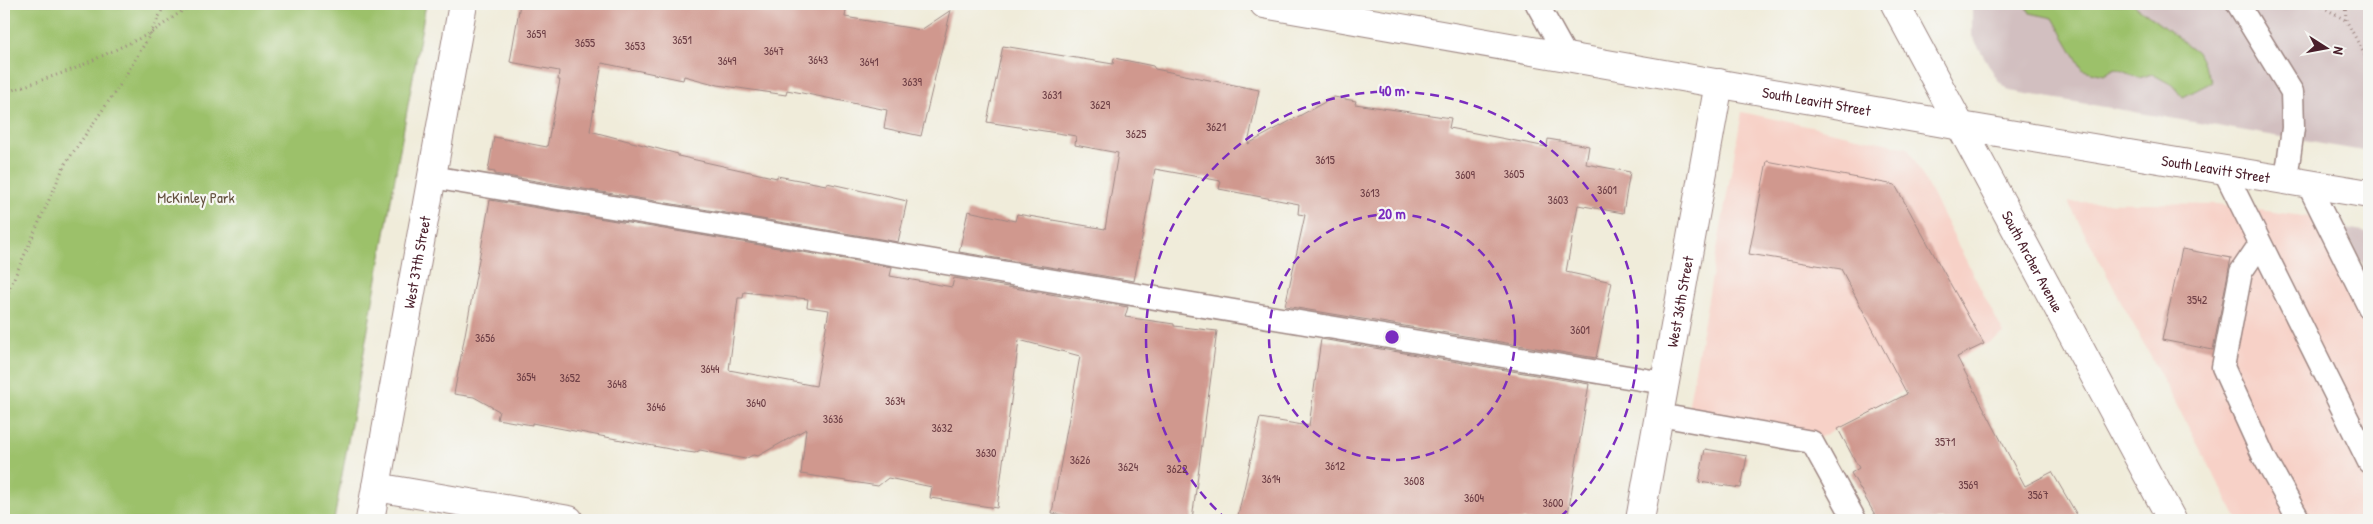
<svg xmlns="http://www.w3.org/2000/svg" width="2373" height="524" viewBox="0 0 2373 524" font-family="'Patrick Hand',sans-serif">
	<rect width="100%" height="100%" fill="#f6f6f2"/>
	<filter id="ink" filterUnits="userSpaceOnUse"><feTurbulence type="fractalNoise" baseFrequency=".02" numOctaves="2"/><feDisplacementMap in="SourceGraphic" scale="10" xChannelSelector="R" yChannelSelector="G"/><feConvolveMatrix kernelMatrix="1 2 1 2 8 2 1 2 1" color-interpolation-filters="sRGB"/></filter>
	<filter id="wash" filterUnits="userSpaceOnUse"><feTurbulence type="fractalNoise" baseFrequency=".0096" numOctaves="4" result="noise"/><feDisplacementMap in="SourceGraphic" scale="20" xChannelSelector="R" yChannelSelector="G"/><feGaussianBlur stdDeviation="1.12" result="paint"/><feColorMatrix in="noise" values="0 0 0 0 0 0 0 0 0 0 0 0 0 0 0 0 0 1.4 0 .05"/><feComposite in="paint" operator="in"/></filter>
	<g filter="url(#wash)">
		<rect width="100%" height="100%" fill="#f0ecda"/>
		<g fill="#f7d1c7">
			<path d="M 1742,112 L 1908,148 L 2004,334 L 1812,442 L 1686,420 Z"/>
			<path d="M 2068,202 L 2217,204 L 2324,219 L 2369,307 L 2369,520 L 2238,520 Z"/>
		</g>
		<g fill="#d2bfc0">
			<path d="M 1972,4 L 2369,4 L 2369,152 L 2010,91 L 1997,79 L 1972,36 Z"/>
			<path d="M 2345,229 L 2369,233 L 2369,277 L 2360,260 Z"/>
		</g>
		<g fill="#9cc16b" stroke="#73704b">
			<path d="M 4,4 L 426,4 L 334,520 L 4,520 Z"/>
			<path d="M 2025,4 L 2133,4 L 2197,52 L 2212,82 L 2183,97 L 2174,86 L 2152,74 L 2139,78 L 2115,68 L 2104,75 L 2083,70 L 2053,18 L 2030,13 Z"/>
		</g>
		<g id="blocks">
			<g fill="#d0988e" fill-rule="evenodd">
				<path d="M 520,4 L 847,4 L 845,17 L 921,30 L 951,10 L 921,136 L 884,128 L 887,110 L 787,90 L 786,95 L 718,85 L 684,76 L 683,80 L 602,63 L 590,131 L 678,154 L 678,156 L 777,178 L 777,176 L 826,185 L 827,183 L 907,201 L 898,242 L 495,174 L 495,172 L 488,171 L 494,137 L 547,147 L 560,80 L 558,80 L 559,71 L 510,62 Z"/>
				<path d="M 1003,46 L 1113,64 L 1114,58 L 1153,66 L 1155,69 L 1259,90 L 1248,144 L 1334,97 L 1356,101 L 1355,104 L 1451,118 L 1449,128 L 1547,147 L 1548,139 L 1589,146 L 1586,164 L 1630,172 L 1623,213 L 1578,205 L 1566,272 L 1612,282 L 1596,358 L 1285,306 L 1305,215 L 1298,214 L 1299,204 L 1219,189 L 1221,181 L 1155,169 L 1134,281 L 959,252 L 968,211 L 1015,221 L 1017,214 L 1105,229 L 1118,153 L 1075,145 L 1076,136 L 987,122 Z"/>
				<path d="M 1767,161 L 1895,185 L 1984,344 L 1957,357 L 2025,486 L 2052,472 L 2080,520 L 1878,520 L 1851,473 L 1859,468 L 1838,429 L 1907,394 L 1841,269 L 1749,254 Z"/>
				<path d="M 490,200 L 892,267 L 890,276 L 952,287 L 954,278 L 1128,307 L 1125,317 L 1174,324 L 1174,326 L 1217,331 L 1192,520 L 1091,520 L 1052,513 L 1080,356 L 1019,340 L 997,508 L 930,498 L 932,487 L 888,478 L 878,486 L 801,474 L 806,429 L 758,456 L 753,455 L 745,459 L 700,450 L 695,453 L 680,451 L 532,423 L 532,425 L 497,419 L 499,411 L 474,397 L 454,394 ZM 744,292 L 808,299 L 807,307 L 829,310 L 816,386 L 729,370 L 738,298 L 743,298 Z"/>
				<path d="M 2182,249 L 2231,258 L 2213,350 L 2162,340 Z"/>
				<path d="M 1321,339 L 1589,384 L 1567,520 L 1237,520 L 1260,418 L 1309,426 Z"/>
				<path d="M 1705,449 L 1747,456 L 1741,488 L 1699,482 Z"/>
			</g>
		</g>
	</g>
	<g filter="url(#ink)">
		<use href="#blocks" fill-opacity="0" stroke="#9d8682" stroke-width="1"/>
		<g fill="none" stroke-linecap="round" stroke-linejoin="round">
			<defs>
				<g id="lane">
					<path d="M 1537,4 L 1567,58"/>
					<path d="M 2238,4 L 2292,92 L 2293,128 L 2286,180"/>
					<path d="M 2224,170 L 2369,462"/>
					<path d="M 432,177 L 1664,383"/>
					<path d="M 2308,184 L 2369,307"/>
					<path d="M 2260,244 L 2241,272 L 2223,367 L 2264,457 L 2299,520"/>
					<path d="M 1659,415 L 1812,442 L 1855,520"/>
				</g>
				<g id="street">
					<path id="s1" d="M 1264,4 L 1961,126 L 2369,194"/>
					<path d="M 376,487 L 569,520"/>
					<path id="s2" d="M 370,520 L 463,4"/>
					<path id="s3" d="M 1640,520 L 1719,83"/>
				</g>
				<g id="secondary">
					<path id="s4" d="M 1895,4 L 2172,520"/>
				</g>
			</defs>
			<use href="#lane" stroke="#9d8682" stroke-width="25"/>
			<use href="#street" stroke="#9d8682" stroke-width="30"/>
			<use href="#secondary" stroke="#9d8682" stroke-width="30"/>
			<g stroke="#9d8682" stroke-width="3" stroke-dasharray="1 4" stroke-linecap="butt">
				<path d="M 2318,4 L 2345,20"/>
				<path d="M 2345,4 L 2346,20 L 2369,63"/>
				<path d="M 4,93 L 74,69 L 151,33 L 192,4"/>
				<path d="M 4,306 L 7,294 L 65,164 L 120,85 L 151,33 L 165,4"/>
			</g>
			<use href="#lane" stroke="#fff" stroke-width="22"/>
			<use href="#street" stroke="#fff" stroke-width="28"/>
			<use href="#secondary" stroke="#fff" stroke-width="28"/>
		</g>
	</g>
	<g fill="none" stroke="#7b2cbf" stroke-width="2.5" stroke-dasharray="9 6">
		<circle cx="1392" cy="337" r="123"/>
		<path d="M1227 520A246 246 0 1 1 1557 520"/>
	</g>
	<g text-anchor="middle" dominant-baseline="central" stroke-width="4.5" stroke-linejoin="round" paint-order="stroke">
		<g font-size="12" fill="#6c3d44">
			<text x="536" y="33">3659</text>
			<text x="682" y="39">3651</text>
			<text x="585" y="42">3655</text>
			<text x="635" y="45">3653</text>
			<text x="774" y="50">3647</text>
			<text x="818" y="59">3643</text>
			<text x="727" y="60">3649</text>
			<text x="869" y="61">3641</text>
			<text x="912" y="81">3639</text>
			<text x="1052" y="94">3631</text>
			<text x="1100" y="104">3629</text>
			<text x="1216" y="126">3621</text>
			<text x="1136" y="133">3625</text>
			<text x="1325" y="159">3615</text>
			<text x="1514" y="173">3605</text>
			<text x="1465" y="174">3609</text>
			<text x="1607" y="189">3601</text>
			<text x="1370" y="192">3613</text>
			<text x="1558" y="199">3603</text>
			<text x="2197" y="299">3542</text>
			<text x="1580" y="329">3601</text>
			<text x="485" y="337">3656</text>
			<text x="710" y="368">3644</text>
			<text x="526" y="376">3654</text>
			<text x="570" y="377">3652</text>
			<text x="617" y="383">3648</text>
			<text x="895" y="400">3634</text>
			<text x="756" y="402">3640</text>
			<text x="656" y="406">3646</text>
			<text x="833" y="418">3636</text>
			<text x="942" y="427">3632</text>
			<text x="1945" y="441">3571</text>
			<text x="986" y="452">3630</text>
			<text x="1080" y="459">3626</text>
			<text x="1335" y="465">3612</text>
			<text x="1128" y="466">3624</text>
			<text x="1177" y="468">3622</text>
			<text x="1271" y="478">3614</text>
			<text x="1414" y="480">3608</text>
			<text x="1968" y="484">3569</text>
			<text x="2038" y="494">3567</text>
			<text x="1474" y="497">3604</text>
			<text x="1553" y="502">3600</text>
		</g>
		<g font-size="15" fill="#4a1f2b" stroke="#f6f6f2">
			<text stroke="none"><textPath href="#s1" startOffset="561">South Leavitt Street</textPath></text>
			<text stroke="none"><textPath href="#s1" startOffset="966">South Leavitt Street</textPath></text>
			<text stroke="none"><textPath href="#s2" startOffset="262">West 37th Street</textPath></text>
			<text stroke="none"><textPath href="#s4" startOffset="292">South Archer Avenue</textPath></text>
			<text stroke="none"><textPath href="#s3" startOffset="222">West 36th Street</textPath></text>
		</g>
		<g font-size="15" fill="#63503e" stroke="#f6f6f2">
			<text x="196" y="197">McKinley Park</text>
		</g>
	</g>
	<circle cx="1392" cy="337" r="8" fill="#7b2cbf" stroke="#f6f6f2" stroke-width="2.5"/>
	<g font-size="15" text-anchor="middle" font-weight="bold" fill="#7b2cbf" stroke="#f6f6f2" stroke-width="4.5" stroke-linejoin="round" paint-order="stroke">
		<text x="1392" y="96">40 m</text>
		<text x="1392" y="219">20 m</text>
	</g>
	<rect width="2373" height="524" fill="none" stroke="#f6f6f2" stroke-width="20"/>
	<g transform="translate(2326 48) rotate(101)" stroke="#f6f6f2" stroke-width="4" paint-order="stroke">
	<path d="M0-4L9 19L0 12L-9 19Z" fill="#4a1f2b"/>
	<text y="-8" font-size="14" font-weight="bold" text-anchor="middle" fill="#4a1f2b">N</text>
	</g>
</svg>
